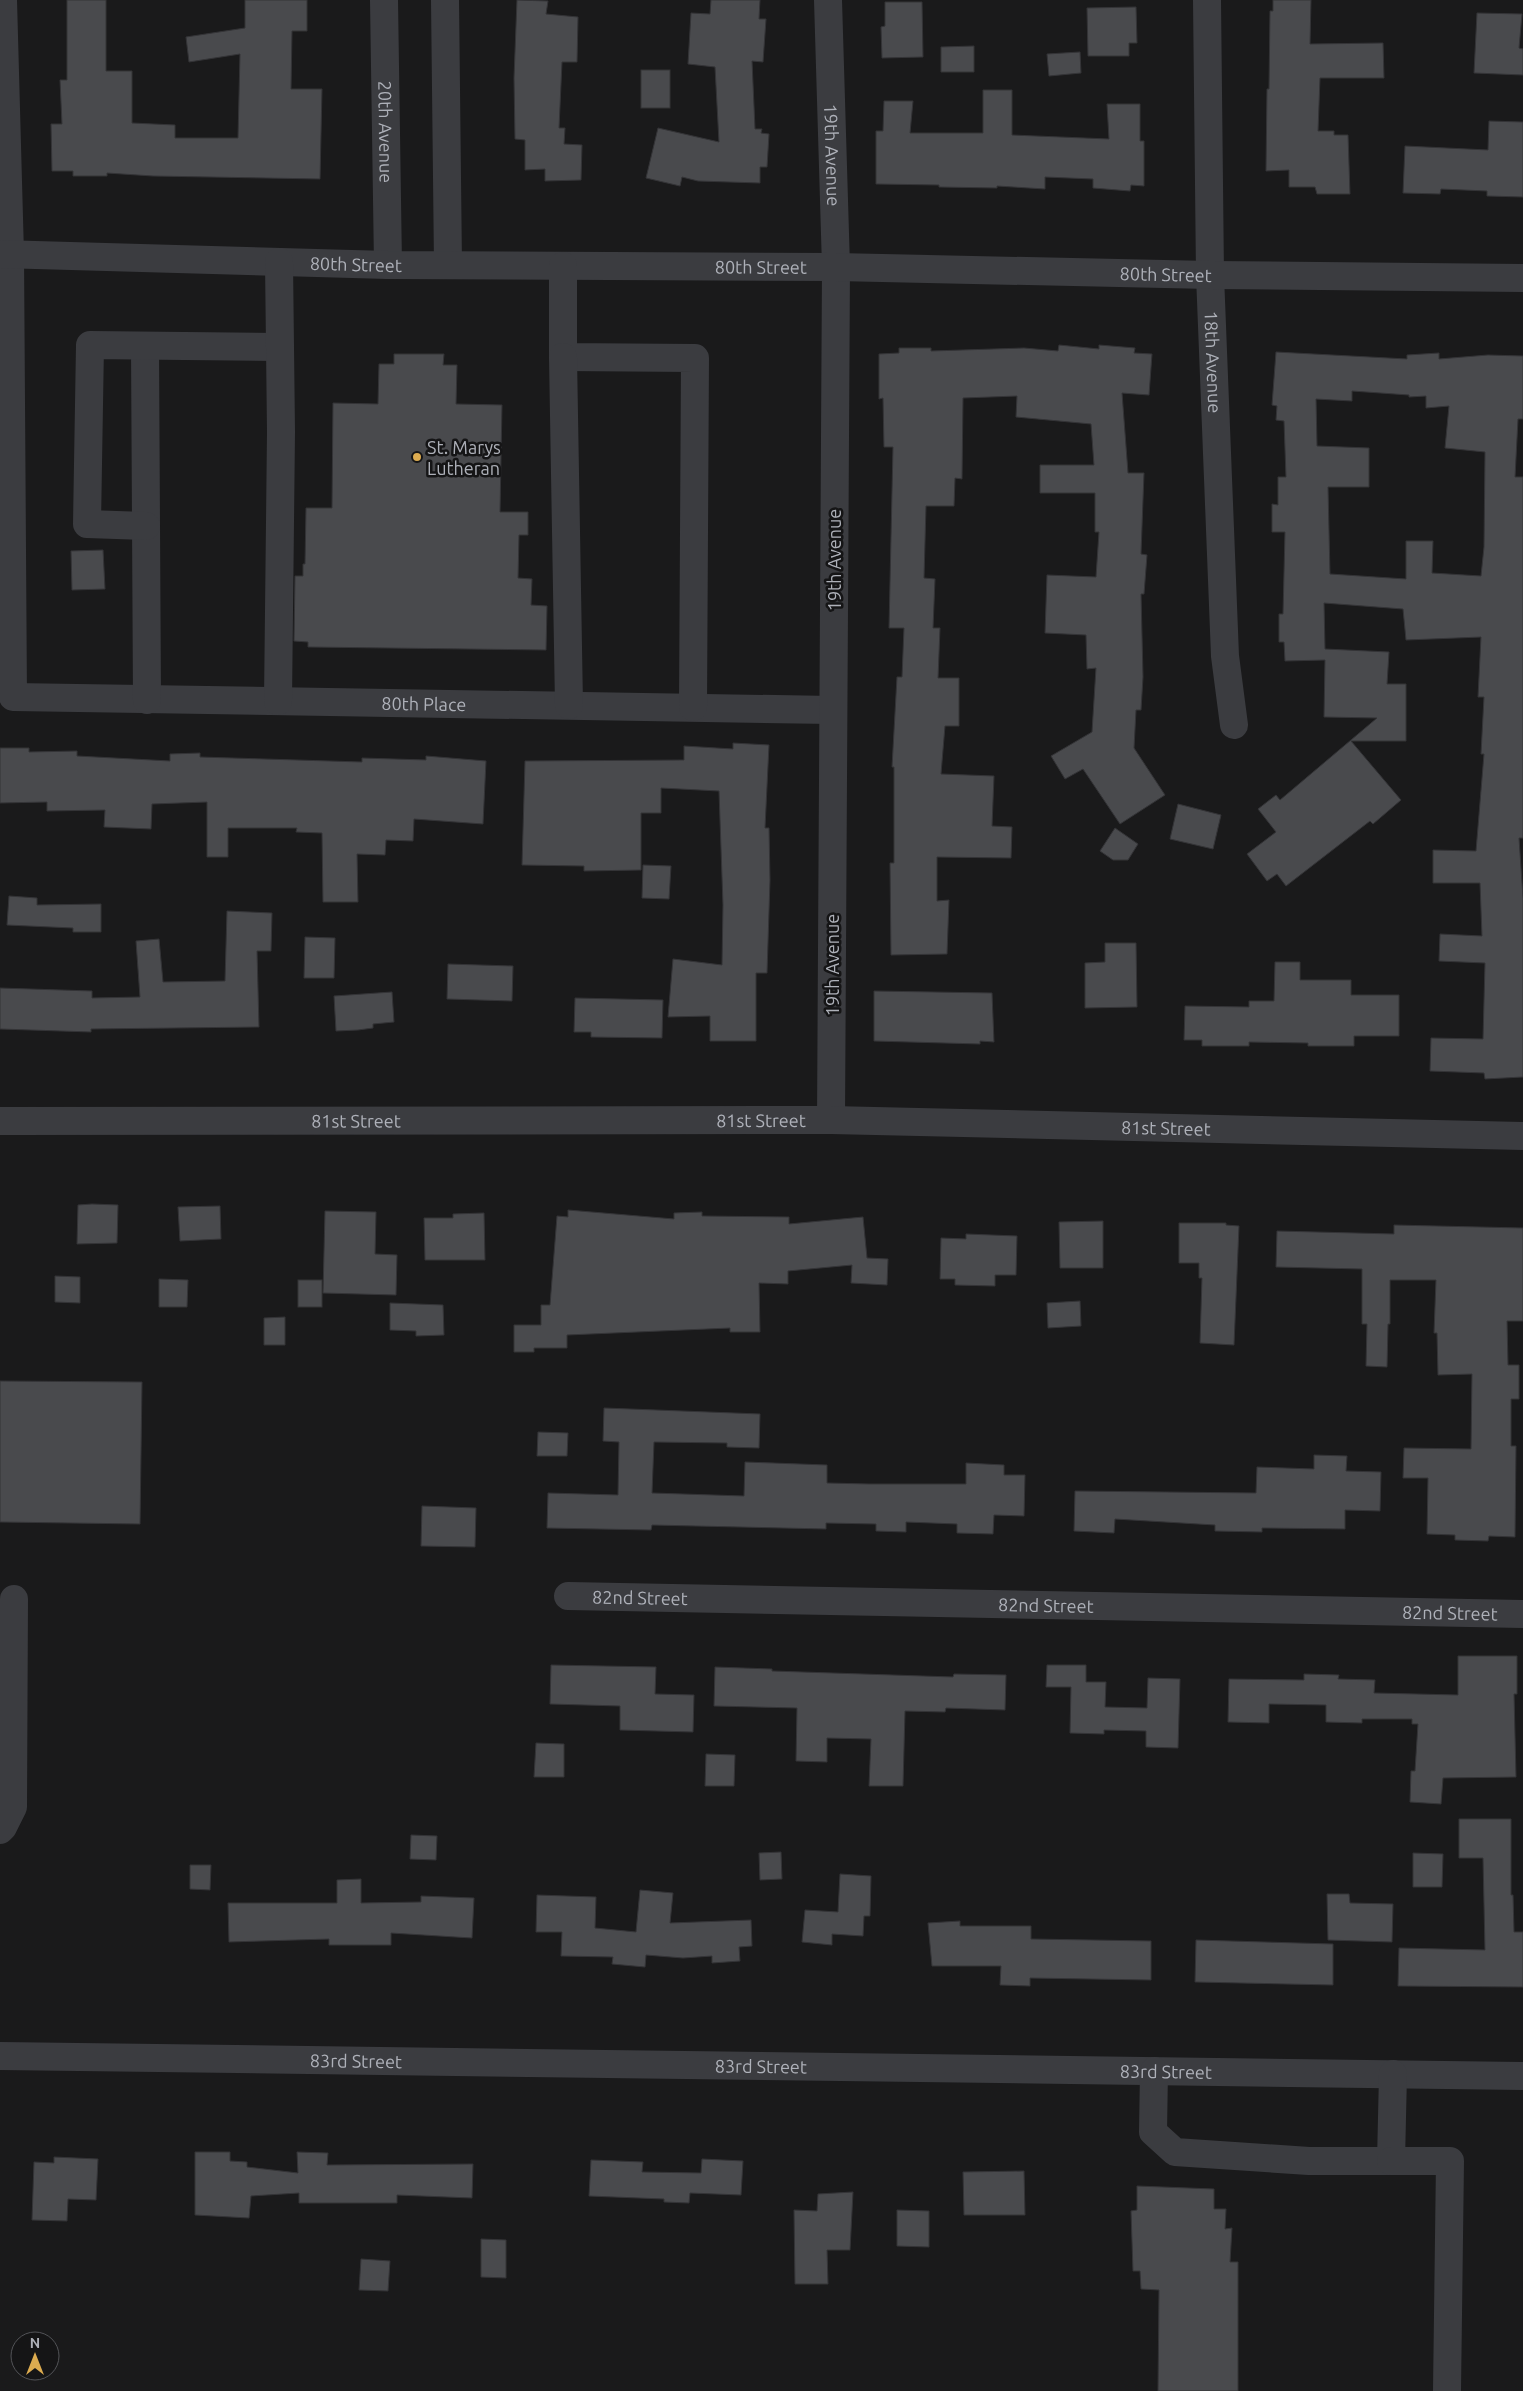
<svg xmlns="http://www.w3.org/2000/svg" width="1523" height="2391" viewBox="0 0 1523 2391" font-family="Ubuntu,sans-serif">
	<rect width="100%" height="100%" fill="#1a1a1b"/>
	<g fill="#494a4d" stroke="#343437" fill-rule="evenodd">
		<path d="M 67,0 L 106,0 L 106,71 L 132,71 L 132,123 L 175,125 L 175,138 L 238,138 L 240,54 L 189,62 L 186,37 L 245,28 L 245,0 L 307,0 L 307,31 L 292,31 L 291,89 L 322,89 L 320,179 L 153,176 L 107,173 L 107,176 L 73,176 L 73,171 L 52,171 L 51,124 L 62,124 L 60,80 L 67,80 Z"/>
		<path d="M 517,0 L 548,1 L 546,14 L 578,17 L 577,62 L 562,62 L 559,128 L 565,128 L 564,144 L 582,145 L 581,180 L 545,181 L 545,169 L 525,170 L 525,140 L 515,139 L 514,78 Z"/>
		<path d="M 711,0 L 760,0 L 759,19 L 766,19 L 763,62 L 752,61 L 755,129 L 762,129 L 761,133 L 769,134 L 767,167 L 760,167 L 760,183 L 698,181 L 682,177 L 680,186 L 646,178 L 658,128 L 719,142 L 715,67 L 688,64 L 691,13 L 710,14 Z"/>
		<path d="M 1273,0 L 1311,0 L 1310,44 L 1383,43 L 1384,78 L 1320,78 L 1318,131 L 1334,131 L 1334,135 L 1348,135 L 1350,194 L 1317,194 L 1315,187 L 1289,187 L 1289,170 L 1266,171 L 1267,89 L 1269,89 L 1270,11 L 1273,11 Z"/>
		<path d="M 885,2 L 922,2 L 923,57 L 882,58 L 881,27 L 885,26 Z"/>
		<path d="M 1136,7 L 1137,43 L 1129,43 L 1129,56 L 1088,56 L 1087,8 Z"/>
		<path d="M 1477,13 L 1522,14 L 1519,48 L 1523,49 L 1523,75 L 1474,73 Z"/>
		<path d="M 974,46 L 974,72 L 941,72 L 941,47 Z"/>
		<path d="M 1080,52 L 1081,73 L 1049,76 L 1047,54 Z"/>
		<rect x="641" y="70" width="29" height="38"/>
		<path d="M 983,90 L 1012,90 L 1012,135 L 1109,139 L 1107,104 L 1140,104 L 1140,141 L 1144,141 L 1144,186 L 1131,185 L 1130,191 L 1093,188 L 1093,179 L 1045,177 L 1045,189 L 997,186 L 997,188 L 939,187 L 939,185 L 876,184 L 876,131 L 883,131 L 884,101 L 913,101 L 910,133 L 983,133 Z"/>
		<path d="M 1489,121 L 1523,122 L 1523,197 L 1487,196 L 1487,191 L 1441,189 L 1440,194 L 1403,193 L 1405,146 L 1488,150 Z"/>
		<path d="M 1059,345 L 1099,349 L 1099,345 L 1135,348 L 1134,353 L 1152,354 L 1149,395 L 1122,393 L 1128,473 L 1144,473 L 1141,554 L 1147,555 L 1144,594 L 1141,594 L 1143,677 L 1141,710 L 1136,710 L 1134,748 L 1165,795 L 1120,824 L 1083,769 L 1065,779 L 1051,756 L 1092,732 L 1096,668 L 1087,669 L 1086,635 L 1045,633 L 1047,575 L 1096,577 L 1099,532 L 1095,532 L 1095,493 L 1040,493 L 1040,465 L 1094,465 L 1091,424 L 1016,417 L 1017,396 L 963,398 L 962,479 L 955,478 L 954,506 L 926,506 L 924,578 L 935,579 L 933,628 L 940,628 L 938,678 L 959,678 L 959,726 L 945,726 L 941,774 L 994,776 L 992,826 L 1012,827 L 1011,858 L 937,857 L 937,901 L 949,900 L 947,954 L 891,955 L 890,863 L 894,863 L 894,767 L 892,767 L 897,677 L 902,677 L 904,628 L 889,628 L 893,447 L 884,447 L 883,398 L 879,399 L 879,354 L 899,353 L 899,348 L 931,348 L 931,351 L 1024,348 L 1058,351 Z"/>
		<path d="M 1276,352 L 1407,359 L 1407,355 L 1439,353 L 1439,359 L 1488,355 L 1523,356 L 1523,419 L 1518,419 L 1515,477 L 1523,477 L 1523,838 L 1519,838 L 1523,898 L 1523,1077 L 1485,1079 L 1484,1073 L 1430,1071 L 1431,1038 L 1483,1039 L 1485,963 L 1439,961 L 1440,934 L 1482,936 L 1480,883 L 1433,883 L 1433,850 L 1476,851 L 1484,754 L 1481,754 L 1484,697 L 1478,697 L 1481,637 L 1406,640 L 1403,609 L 1324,603 L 1325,649 L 1389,652 L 1387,684 L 1406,684 L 1406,741 L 1351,741 L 1401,800 L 1373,824 L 1370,821 L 1286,886 L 1277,874 L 1267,881 L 1247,854 L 1276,832 L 1258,809 L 1276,795 L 1280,800 L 1377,718 L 1324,717 L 1325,660 L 1285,661 L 1284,642 L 1279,642 L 1279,614 L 1283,614 L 1285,532 L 1272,532 L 1272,504 L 1278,505 L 1278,477 L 1286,477 L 1284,421 L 1276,420 L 1277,406 L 1272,405 ZM 1352,391 L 1409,395 L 1409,397 L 1426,396 L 1426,408 L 1449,406 L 1445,448 L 1485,452 L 1484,547 L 1481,576 L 1432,573 L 1433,541 L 1406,541 L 1406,579 L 1330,574 L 1328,487 L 1369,487 L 1369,448 L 1317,446 L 1316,399 L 1352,401 Z"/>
		<path d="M 394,354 L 444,354 L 443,365 L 457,365 L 456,404 L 502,405 L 500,512 L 528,512 L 528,535 L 519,535 L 518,578 L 532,579 L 531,605 L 547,606 L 546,650 L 308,647 L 308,642 L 294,641 L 295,576 L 303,576 L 303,564 L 305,564 L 306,508 L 332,508 L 333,403 L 378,404 L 379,364 L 394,364 Z"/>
		<path d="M 103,550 L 105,589 L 72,590 L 71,551 Z"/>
		<path d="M 733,743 L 769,745 L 765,828 L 769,828 L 770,880 L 767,973 L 756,973 L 756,1041 L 710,1041 L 710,1016 L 668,1017 L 673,959 L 722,965 L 723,905 L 719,791 L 661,788 L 661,813 L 641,813 L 641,870 L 584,871 L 584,866 L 522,865 L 525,761 L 684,760 L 684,746 L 733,749 Z"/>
		<path d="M 0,748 L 29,748 L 29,752 L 77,751 L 77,756 L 170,761 L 170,754 L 200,753 L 200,757 L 362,762 L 362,758 L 426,760 L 426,756 L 486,761 L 483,824 L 414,819 L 413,841 L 386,840 L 385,855 L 357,854 L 358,902 L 323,902 L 322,833 L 296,832 L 297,828 L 228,828 L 228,857 L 207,857 L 207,802 L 152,804 L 151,829 L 104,827 L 105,810 L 47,811 L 47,802 L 0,803 Z"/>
		<path d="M 1178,804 L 1221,815 L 1213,849 L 1170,839 Z"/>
		<path d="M 1115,828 L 1138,844 L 1128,860 L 1113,860 L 1100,851 Z"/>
		<path d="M 643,865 L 671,866 L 669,899 L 642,898 Z"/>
		<path d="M 9,896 L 37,898 L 37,905 L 101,904 L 101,932 L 73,932 L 73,928 L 7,925 Z"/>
		<path d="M 227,911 L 272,913 L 271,951 L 257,951 L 259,1027 L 91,1029 L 91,1032 L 0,1029 L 0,988 L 92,991 L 92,998 L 140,997 L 136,941 L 159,939 L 163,982 L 225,981 Z"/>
		<path d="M 305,937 L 335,938 L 334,978 L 304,978 Z"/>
		<path d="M 1105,943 L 1136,943 L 1137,1007 L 1085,1008 L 1085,963 L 1105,962 Z"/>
		<path d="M 1275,962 L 1300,962 L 1300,980 L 1351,980 L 1351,995 L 1399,995 L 1399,1036 L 1354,1036 L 1354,1046 L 1308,1046 L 1308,1043 L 1249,1042 L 1249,1046 L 1202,1046 L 1202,1040 L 1184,1040 L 1185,1006 L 1249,1007 L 1249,1001 L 1274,1001 Z"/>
		<path d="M 448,964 L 513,966 L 512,1001 L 447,999 Z"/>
		<path d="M 874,991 L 992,993 L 994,1042 L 980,1041 L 980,1044 L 874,1041 Z"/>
		<path d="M 392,992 L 394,1022 L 373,1024 L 373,1028 L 358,1030 L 336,1031 L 334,996 Z"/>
		<path d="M 575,998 L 663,1000 L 662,1038 L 591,1037 L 591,1032 L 574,1032 Z"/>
		<path d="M 92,1204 L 118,1205 L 117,1243 L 77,1244 L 78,1205 Z"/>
		<path d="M 220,1206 L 221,1239 L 180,1241 L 178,1207 Z"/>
		<path d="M 568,1210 L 674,1219 L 674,1213 L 702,1212 L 702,1216 L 789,1217 L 789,1224 L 863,1217 L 867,1258 L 888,1259 L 887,1285 L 851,1283 L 852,1265 L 788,1271 L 788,1284 L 759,1283 L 760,1332 L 730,1332 L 730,1328 L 567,1335 L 567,1348 L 534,1348 L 534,1352 L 514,1352 L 514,1325 L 541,1325 L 541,1305 L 550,1305 L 557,1216 L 568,1217 Z"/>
		<path d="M 325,1211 L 376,1212 L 375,1254 L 397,1255 L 396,1295 L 323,1293 Z"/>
		<path d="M 484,1213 L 485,1260 L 425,1260 L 424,1218 L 453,1218 L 453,1214 Z"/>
		<path d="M 1103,1221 L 1103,1268 L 1060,1268 L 1059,1222 Z"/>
		<path d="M 1179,1223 L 1226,1223 L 1226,1225 L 1239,1226 L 1234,1345 L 1200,1343 L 1202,1278 L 1199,1278 L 1199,1263 L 1179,1263 Z"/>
		<path d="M 1394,1225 L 1523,1228 L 1523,1321 L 1507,1321 L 1508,1365 L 1519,1365 L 1519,1399 L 1511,1399 L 1511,1446 L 1516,1446 L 1515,1537 L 1489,1536 L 1488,1541 L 1455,1540 L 1455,1535 L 1427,1534 L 1428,1478 L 1403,1478 L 1404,1448 L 1471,1449 L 1472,1374 L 1438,1375 L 1437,1333 L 1434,1333 L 1436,1280 L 1390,1280 L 1390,1324 L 1388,1324 L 1387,1367 L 1366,1366 L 1367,1324 L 1362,1324 L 1362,1269 L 1276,1267 L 1277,1231 L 1394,1234 Z"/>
		<path d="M 966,1234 L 1017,1236 L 1016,1275 L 995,1275 L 995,1286 L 955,1285 L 955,1279 L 940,1279 L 941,1238 L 966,1239 Z"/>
		<path d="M 55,1276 L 80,1277 L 80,1303 L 55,1302 Z"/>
		<path d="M 159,1279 L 188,1280 L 187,1307 L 159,1307 Z"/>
		<rect x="298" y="1280" width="24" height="27"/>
		<path d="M 1080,1301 L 1081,1326 L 1048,1328 L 1047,1303 Z"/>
		<path d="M 390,1303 L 443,1305 L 444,1335 L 416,1336 L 416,1331 L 390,1330 Z"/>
		<path d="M 285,1317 L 285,1345 L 264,1345 L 264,1318 Z"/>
		<path d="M 0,1381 L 142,1382 L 140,1524 L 0,1522 Z"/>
		<path d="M 604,1408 L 760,1414 L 759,1448 L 727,1447 L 727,1443 L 654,1442 L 652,1493 L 744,1496 L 745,1462 L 827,1465 L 827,1483 L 869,1484 L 966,1484 L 966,1463 L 1004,1465 L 1004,1475 L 1025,1475 L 1024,1516 L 994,1515 L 993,1534 L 957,1533 L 957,1524 L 906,1522 L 906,1532 L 876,1531 L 876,1524 L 826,1523 L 826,1529 L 652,1525 L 651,1530 L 547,1528 L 548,1493 L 618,1495 L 619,1442 L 603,1441 Z"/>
		<path d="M 538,1432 L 568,1433 L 567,1456 L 537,1456 Z"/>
		<path d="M 1314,1455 L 1347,1456 L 1346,1471 L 1381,1472 L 1380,1511 L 1345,1510 L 1345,1529 L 1262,1528 L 1262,1532 L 1215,1531 L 1215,1525 L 1115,1519 L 1114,1533 L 1074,1531 L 1075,1491 L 1256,1493 L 1257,1467 L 1314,1469 Z"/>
		<path d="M 422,1506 L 476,1508 L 475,1547 L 421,1546 Z"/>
		<path d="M 1458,1656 L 1517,1656 L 1517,1694 L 1514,1694 L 1516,1777 L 1443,1778 L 1441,1804 L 1410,1802 L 1411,1771 L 1415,1771 L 1418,1724 L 1412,1724 L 1412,1719 L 1362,1719 L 1362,1723 L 1326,1722 L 1326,1705 L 1269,1704 L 1269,1723 L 1228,1722 L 1229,1679 L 1304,1680 L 1304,1674 L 1339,1675 L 1338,1679 L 1375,1680 L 1374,1693 L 1458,1695 Z"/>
		<path d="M 551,1665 L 656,1667 L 655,1694 L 694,1695 L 693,1732 L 620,1730 L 620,1706 L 550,1704 Z"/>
		<path d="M 1047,1665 L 1086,1665 L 1086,1682 L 1106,1682 L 1105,1707 L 1147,1708 L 1148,1678 L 1180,1679 L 1178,1748 L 1146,1747 L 1146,1731 L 1104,1730 L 1104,1734 L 1070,1733 L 1071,1687 L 1046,1687 Z"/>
		<path d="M 715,1667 L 772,1669 L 772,1671 L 953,1677 L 954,1674 L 1006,1675 L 1005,1710 L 946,1708 L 945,1712 L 905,1711 L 903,1786 L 869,1786 L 871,1739 L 827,1738 L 827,1762 L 796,1761 L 797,1708 L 714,1706 Z"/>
		<path d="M 536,1743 L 564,1744 L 564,1777 L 534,1777 Z"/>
		<path d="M 706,1754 L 735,1755 L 734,1786 L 705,1786 Z"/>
		<path d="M 1459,1819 L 1511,1819 L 1511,1895 L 1513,1895 L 1514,1932 L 1523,1932 L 1523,1987 L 1398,1986 L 1399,1948 L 1485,1950 L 1483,1858 L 1459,1858 Z"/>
		<path d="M 411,1835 L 437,1836 L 436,1860 L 410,1859 Z"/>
		<path d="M 781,1852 L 782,1879 L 760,1880 L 759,1853 Z"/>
		<path d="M 1413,1853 L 1443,1854 L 1442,1887 L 1413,1887 Z"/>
		<path d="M 190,1865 L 211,1865 L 210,1890 L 190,1889 Z"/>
		<path d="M 840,1874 L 871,1876 L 870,1916 L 864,1916 L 863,1936 L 832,1934 L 832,1945 L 802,1942 L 805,1910 L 838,1912 Z"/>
		<path d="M 361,1879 L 361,1903 L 421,1902 L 421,1896 L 474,1898 L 472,1938 L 391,1933 L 391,1945 L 329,1945 L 329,1939 L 229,1942 L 228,1903 L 337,1903 L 337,1880 Z"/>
		<path d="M 640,1890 L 673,1893 L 670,1923 L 751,1920 L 752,1946 L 739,1947 L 740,1961 L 712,1963 L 712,1956 L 683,1958 L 646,1955 L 645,1967 L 612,1964 L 613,1957 L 561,1956 L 562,1932 L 536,1932 L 537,1895 L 596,1897 L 595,1928 L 636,1932 Z"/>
		<path d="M 1327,1894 L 1349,1894 L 1350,1903 L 1393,1904 L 1392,1942 L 1328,1940 Z"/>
		<path d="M 960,1921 L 960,1926 L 1031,1926 L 1031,1939 L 1151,1941 L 1151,1980 L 1030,1978 L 1030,1986 L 1000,1985 L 1001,1966 L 932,1966 L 928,1923 Z"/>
		<path d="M 1196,1940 L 1333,1944 L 1333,1985 L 1195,1982 Z"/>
		<path d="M 195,2152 L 230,2152 L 230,2161 L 247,2162 L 247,2167 L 298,2173 L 297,2152 L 328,2153 L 327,2165 L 473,2164 L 472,2198 L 397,2195 L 397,2203 L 299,2203 L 299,2193 L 251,2196 L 249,2218 L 195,2215 Z"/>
		<path d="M 54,2157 L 98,2159 L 96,2200 L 68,2199 L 67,2221 L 32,2220 L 34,2162 L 54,2163 Z"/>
		<path d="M 702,2159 L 743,2161 L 741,2195 L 690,2193 L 689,2203 L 664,2202 L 664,2199 L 589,2196 L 591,2160 L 643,2162 L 642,2172 L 701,2173 Z"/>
		<path d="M 1024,2171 L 1025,2215 L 964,2215 L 963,2172 Z"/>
		<path d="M 1137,2186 L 1214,2189 L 1214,2209 L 1226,2209 L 1225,2229 L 1232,2228 L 1230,2262 L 1238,2262 L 1238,2391 L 1158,2391 L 1159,2290 L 1141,2289 L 1140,2271 L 1133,2271 L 1131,2211 L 1137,2210 Z"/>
		<path d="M 853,2192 L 850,2250 L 827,2250 L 828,2284 L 795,2284 L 794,2210 L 817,2211 L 818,2194 Z"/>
		<path d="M 897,2210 L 929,2211 L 929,2247 L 897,2246 Z"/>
		<path d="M 481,2239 L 506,2240 L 506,2278 L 481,2277 Z"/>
		<path d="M 361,2259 L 390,2261 L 388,2291 L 359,2290 Z"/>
	</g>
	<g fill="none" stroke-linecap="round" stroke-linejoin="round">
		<g stroke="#3b3c40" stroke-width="28">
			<path id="s1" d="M 3,0 L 10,254 L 13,697 L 833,710"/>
			<path id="s2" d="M 384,0 L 388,265"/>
			<path d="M 445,0 L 448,265"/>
			<path id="s3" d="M 828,0 L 836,267 L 831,1120"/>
			<path id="s4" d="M 1207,0 L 1210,275 L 1225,656 L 1234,725"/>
			<path id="s5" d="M 0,254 L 388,265 L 836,267 L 1210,275 L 1523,278"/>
			<path d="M 563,266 L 563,357 L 695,358 L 693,707"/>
			<path d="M 145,347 L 147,700"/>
			<path d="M 563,357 L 569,705"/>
			<path d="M 146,526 L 87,524 L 90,345 L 280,347"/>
			<path d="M 278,701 L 281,432 L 279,262"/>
			<path id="s6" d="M 0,1121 L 831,1120 L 1523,1136"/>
			<path id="s7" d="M 568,1596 L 1523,1614"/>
			<path d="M 0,1830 L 3,1827 L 13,1807 L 14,1599"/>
			<path id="s8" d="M 0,2056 L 1523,2076"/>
			<path d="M 1154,2071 L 1153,2132 L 1175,2152 L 1309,2161 L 1391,2161 L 1393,2074"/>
			<path d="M 1391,2161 L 1450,2161 L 1447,2391"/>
		</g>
	</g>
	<circle fill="#ddac50" stroke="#151516" stroke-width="2" cx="417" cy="457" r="5"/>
	<g text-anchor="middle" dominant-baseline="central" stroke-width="5" stroke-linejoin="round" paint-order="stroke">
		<g font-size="18" fill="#aeb1b9" stroke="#151516">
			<text stroke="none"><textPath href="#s2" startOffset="132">20th Avenue</textPath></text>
			<text stroke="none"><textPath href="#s3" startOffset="155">19th Avenue</textPath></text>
			<text stroke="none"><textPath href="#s5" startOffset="356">80th Street</textPath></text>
			<text stroke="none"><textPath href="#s5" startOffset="761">80th Street</textPath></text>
			<text stroke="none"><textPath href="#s5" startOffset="1166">80th Street</textPath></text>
			<text stroke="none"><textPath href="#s4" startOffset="362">18th Avenue</textPath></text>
			<text transform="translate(834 560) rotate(-90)">19th Avenue</text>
			<text stroke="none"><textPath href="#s1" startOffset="1108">80th Place</textPath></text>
			<text transform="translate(832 965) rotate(-90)">19th Avenue</text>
			<text stroke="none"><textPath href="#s6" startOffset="761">81st Street</textPath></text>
			<text stroke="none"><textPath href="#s6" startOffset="356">81st Street</textPath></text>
			<text stroke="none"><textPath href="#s6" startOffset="1166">81st Street</textPath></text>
			<text stroke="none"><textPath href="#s7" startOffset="72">82nd Street</textPath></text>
			<text stroke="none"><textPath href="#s7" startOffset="478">82nd Street</textPath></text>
			<text stroke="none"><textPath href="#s7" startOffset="882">82nd Street</textPath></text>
			<text stroke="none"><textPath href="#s8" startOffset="356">83rd Street</textPath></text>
			<text stroke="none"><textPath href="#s8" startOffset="761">83rd Street</textPath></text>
			<text stroke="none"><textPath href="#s8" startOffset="1166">83rd Street</textPath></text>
		</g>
		<g font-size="18" fill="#aeb1b9" stroke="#151516" text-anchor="start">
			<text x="427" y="447">St. Marys<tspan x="427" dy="21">Lutheran</tspan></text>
		</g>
	</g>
	<g transform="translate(35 2356)"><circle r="24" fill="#151516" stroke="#525357"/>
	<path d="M0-4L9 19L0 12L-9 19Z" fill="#ddac50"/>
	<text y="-8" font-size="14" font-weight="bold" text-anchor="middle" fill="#aeb1b9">N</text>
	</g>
</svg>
